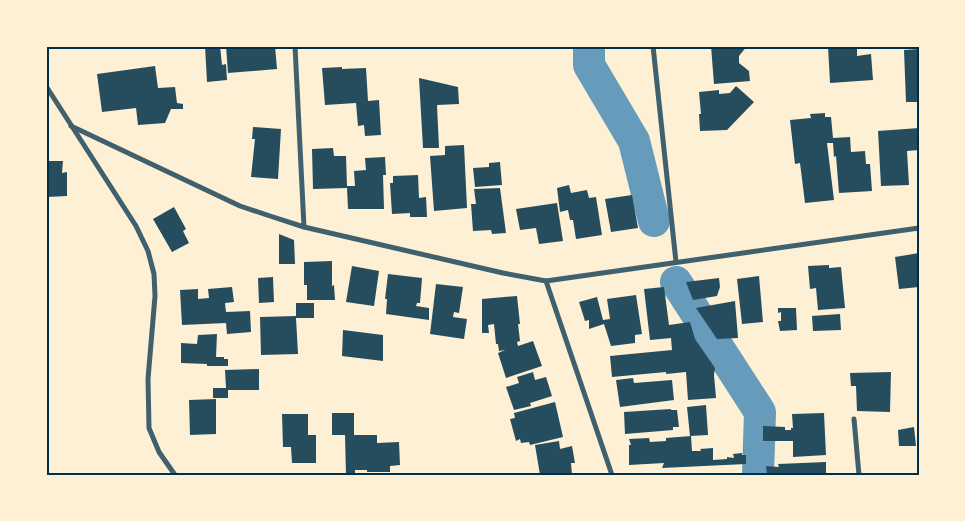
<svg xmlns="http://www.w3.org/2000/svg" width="965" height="521" viewBox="0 0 965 521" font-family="Spectral,serif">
	<rect width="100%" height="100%" fill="#fdf0d5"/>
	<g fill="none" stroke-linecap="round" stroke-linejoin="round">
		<g stroke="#669bbc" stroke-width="32">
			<path d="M 589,46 L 589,65 L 634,141 L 654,221"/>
			<path d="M 676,282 L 760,412 L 758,475"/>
		</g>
	</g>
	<g fill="#264d5e">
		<path d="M 205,46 L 220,46 L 222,65 L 226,64 L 227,80 L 207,82 Z"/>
		<path d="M 226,46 L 275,46 L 277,69 L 228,73 Z"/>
		<path d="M 711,46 L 747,46 L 739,56 L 739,63 L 749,71 L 750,81 L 714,84 Z"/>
		<path d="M 828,46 L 857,46 L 857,56 L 871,54 L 873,80 L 830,83 Z"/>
		<path d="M 919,49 L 919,102 L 906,102 L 904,50 Z"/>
		<path d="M 155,66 L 158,88 L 175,87 L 177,103 L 183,104 L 183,109 L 171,109 L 165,123 L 138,125 L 136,108 L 102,112 L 97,74 Z"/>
		<path d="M 342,67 L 342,69 L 366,68 L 368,101 L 379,100 L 381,135 L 365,136 L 364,125 L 358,126 L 356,103 L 325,105 L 322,68 Z"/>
		<path d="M 419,78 L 458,87 L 459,104 L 437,105 L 439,148 L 423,148 Z"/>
		<path d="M 736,86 L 754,102 L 727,130 L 700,131 L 699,114 L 701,114 L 699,92 L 719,90 L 719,94 L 730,93 Z"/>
		<path d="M 825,113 L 825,117 L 831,117 L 833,138 L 850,137 L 851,152 L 865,151 L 866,164 L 870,164 L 872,191 L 839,193 L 836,156 L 834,157 L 833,143 L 827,143 L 834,200 L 805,203 L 800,163 L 795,164 L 790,120 L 811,118 L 810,114 Z"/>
		<path d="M 253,127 L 281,129 L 278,179 L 251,177 L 255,139 L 252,139 Z"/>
		<path d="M 919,128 L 919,150 L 907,151 L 909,185 L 881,186 L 878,131 Z"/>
		<path d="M 464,145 L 467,208 L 434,211 L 430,156 L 445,155 L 445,146 Z"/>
		<path d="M 333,148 L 334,156 L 346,156 L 347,186 L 355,186 L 354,171 L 366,170 L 365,158 L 385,157 L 386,175 L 383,175 L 384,209 L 348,209 L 347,188 L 313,189 L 312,149 Z"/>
		<path d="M 46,161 L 63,161 L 62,173 L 67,172 L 67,196 L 47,197 Z"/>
		<path d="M 500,162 L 502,185 L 475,187 L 473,168 L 489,167 L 489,163 Z"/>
		<path d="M 418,175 L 419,198 L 426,197 L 427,217 L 410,217 L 410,213 L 392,214 L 390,183 L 393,183 L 393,176 Z"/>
		<path d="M 569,185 L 571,193 L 587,190 L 589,198 L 596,197 L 602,235 L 576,239 L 573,220 L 570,220 L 568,210 L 560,212 L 557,188 Z"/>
		<path d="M 500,188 L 506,233 L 492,234 L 491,230 L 473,231 L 471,204 L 476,204 L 474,189 Z"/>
		<path d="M 632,195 L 638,228 L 611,232 L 605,199 Z"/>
		<path d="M 557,203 L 563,241 L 539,244 L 536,228 L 520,230 L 516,209 Z"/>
		<path d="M 174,207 L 186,229 L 183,231 L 189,243 L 172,252 L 153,219 Z"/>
		<path d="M 279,234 L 294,240 L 295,264 L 279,264 Z"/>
		<path d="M 919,253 L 919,287 L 899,289 L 895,257 Z"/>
		<path d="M 332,261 L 332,286 L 334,285 L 335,300 L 307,300 L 307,285 L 304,285 L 304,262 Z"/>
		<path d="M 829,265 L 829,268 L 841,267 L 845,308 L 818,310 L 816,288 L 810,289 L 808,266 Z"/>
		<path d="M 352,266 L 379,271 L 374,306 L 346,302 Z"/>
		<path d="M 388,274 L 422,278 L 420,303 L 417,303 L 416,306 L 429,308 L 429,320 L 386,314 L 387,299 L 385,299 Z"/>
		<path d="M 759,276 L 763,322 L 742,324 L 737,279 Z"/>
		<path d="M 273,277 L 274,302 L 259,303 L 258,278 Z"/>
		<path d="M 719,278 L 720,287 L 717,296 L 693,300 L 686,282 Z"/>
		<path d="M 436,284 L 463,287 L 459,313 L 454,312 L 453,317 L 467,319 L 464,339 L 430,334 Z"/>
		<path d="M 232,287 L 234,302 L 225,303 L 226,312 L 250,311 L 251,332 L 227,334 L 226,323 L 182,325 L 180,290 L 198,289 L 198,299 L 209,298 L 208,289 Z"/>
		<path d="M 664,287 L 669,325 L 690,322 L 695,339 L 715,368 L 714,375 L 716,398 L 688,400 L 686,372 L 666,374 L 666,372 L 612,377 L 610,356 L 672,350 L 671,338 L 650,340 L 644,289 Z"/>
		<path d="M 636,295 L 642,334 L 635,335 L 635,343 L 611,346 L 604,324 L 589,329 L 589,320 L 585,321 L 579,302 L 597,297 L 603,320 L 610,319 L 607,299 Z"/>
		<path d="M 517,296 L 520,324 L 518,324 L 520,341 L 517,342 L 518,346 L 533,341 L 542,366 L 506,378 L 498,353 L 505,350 L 499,351 L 498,344 L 496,344 L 494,324 L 488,325 L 489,333 L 482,333 L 482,299 Z"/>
		<path d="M 735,301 L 738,338 L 717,339 L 696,308 Z"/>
		<path d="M 296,303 L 314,303 L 314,318 L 296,318 L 298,354 L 261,355 L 260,317 L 296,316 Z"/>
		<path d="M 778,308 L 796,308 L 797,330 L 780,331 L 778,321 L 781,321 L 781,312 L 778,313 Z"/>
		<path d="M 840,314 L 841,330 L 813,331 L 812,316 Z"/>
		<path d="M 343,330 L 383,335 L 383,361 L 342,356 Z"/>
		<path d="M 217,334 L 216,357 L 224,357 L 224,359 L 228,359 L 228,366 L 207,366 L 207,364 L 181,363 L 181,343 L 197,344 L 198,335 Z"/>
		<path d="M 259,369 L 259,390 L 228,390 L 228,398 L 213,398 L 213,388 L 226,388 L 225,370 Z"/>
		<path d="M 533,372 L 535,380 L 546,377 L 552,396 L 530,403 L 531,406 L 514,410 L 506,387 L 519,383 L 517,377 Z"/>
		<path d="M 891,372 L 890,412 L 857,411 L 856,386 L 851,386 L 850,373 Z"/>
		<path d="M 633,378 L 634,383 L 672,380 L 674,400 L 620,407 L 616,380 Z"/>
		<path d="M 216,399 L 216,434 L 190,435 L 189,400 Z"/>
		<path d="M 555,402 L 563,437 L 530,445 L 529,442 L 521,443 L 520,439 L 516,441 L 510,419 L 515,418 L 514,413 Z"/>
		<path d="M 706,405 L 708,435 L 690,436 L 687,407 Z"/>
		<path d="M 671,409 L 671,410 L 677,410 L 679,427 L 673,427 L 673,430 L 625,434 L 624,412 Z"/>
		<path d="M 332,413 L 354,413 L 354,435 L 377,435 L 377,443 L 399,442 L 400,465 L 390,466 L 390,472 L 367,472 L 367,470 L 355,470 L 355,475 L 346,475 L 345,435 L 332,435 Z"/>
		<path d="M 824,413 L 826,455 L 793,457 L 793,441 L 763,441 L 763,426 L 785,427 L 785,430 L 791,430 L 791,428 L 793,428 L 792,414 Z"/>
		<path d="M 282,414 L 308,414 L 308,435 L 316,435 L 316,463 L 292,463 L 291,447 L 283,447 Z"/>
		<path d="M 914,427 L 916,446 L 899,446 L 898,430 Z"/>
		<path d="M 691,436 L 692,451 L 701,451 L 700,449 L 713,448 L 713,460 L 727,459 L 727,457 L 734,458 L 733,454 L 742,453 L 742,455 L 746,455 L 746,464 L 662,468 L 664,463 L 629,465 L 629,445 L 631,445 L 629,439 L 649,438 L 650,442 L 666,441 L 666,438 Z"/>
		<path d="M 559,441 L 560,449 L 572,446 L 575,463 L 571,463 L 572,475 L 540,475 L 535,445 Z"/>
		<path d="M 826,462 L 826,475 L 767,475 L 766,466 L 779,467 L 778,464 Z"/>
	</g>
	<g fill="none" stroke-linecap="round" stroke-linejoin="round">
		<g stroke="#3f606c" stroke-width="5">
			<path d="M 295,46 L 304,227"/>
			<path d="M 653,46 L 676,262"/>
			<path d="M 46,86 L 136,226 L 148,251 L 154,274 L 155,296 L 148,379 L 149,428 L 159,452 L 175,475"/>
			<path d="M 71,126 L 240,206 L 270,216 L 304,227 L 503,273 L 546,281 L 919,228"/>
			<path d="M 546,281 L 612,475"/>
			<path d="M 854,419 L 859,475"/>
		</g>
	</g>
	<rect width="965" height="521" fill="none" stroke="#fdf0d5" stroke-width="95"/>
	<rect x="48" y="48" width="870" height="426" fill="none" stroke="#003049" stroke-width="2"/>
</svg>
